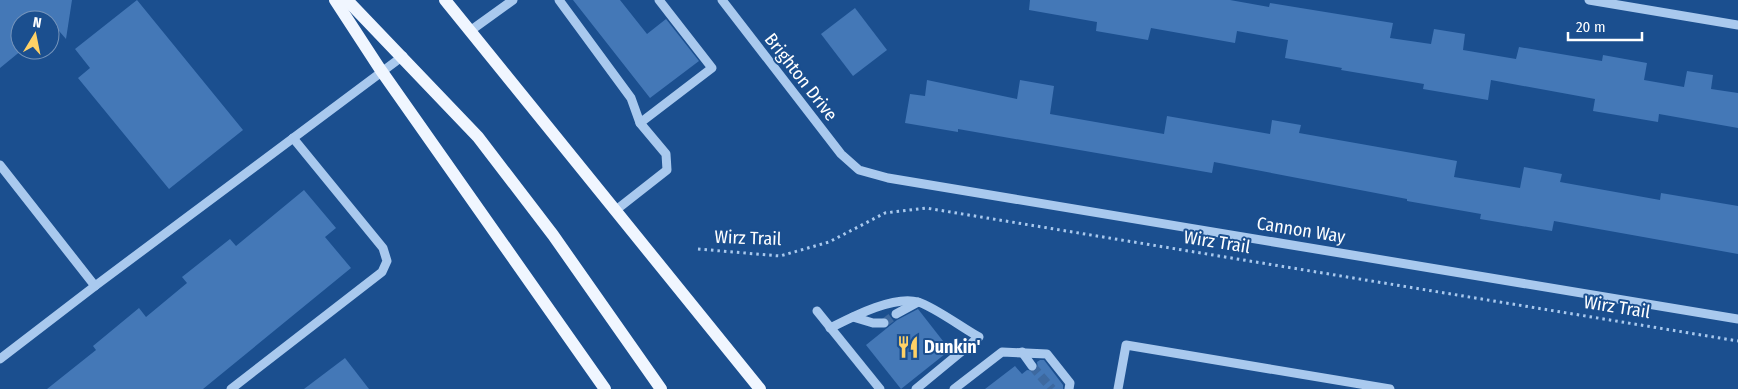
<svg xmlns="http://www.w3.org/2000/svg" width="1738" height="389" viewBox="0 0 1738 389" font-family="'Fira Sans Condensed',sans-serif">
	<rect width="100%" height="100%" fill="#1b4f8f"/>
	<g fill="#4478b7">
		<path d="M 0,0 L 72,0 L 66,39 L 53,24 L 50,27 L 50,20 L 20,20 L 20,50 L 22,50 L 0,68 Z"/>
		<path d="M 137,0 L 243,130 L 169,189 L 78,78 L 90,68 L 75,49 Z"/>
		<path d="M 573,0 L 620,0 L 647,34 L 666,19 L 699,61 L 650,98 Z"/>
		<path d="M 1030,0 L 1230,0 L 1269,7 L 1270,3 L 1393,23 L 1390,38 L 1431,44 L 1434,29 L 1465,34 L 1463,50 L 1516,59 L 1519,47 L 1602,61 L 1603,55 L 1647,63 L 1644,80 L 1684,87 L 1687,71 L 1713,75 L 1711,89 L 1738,93 L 1738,128 L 1659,114 L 1658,122 L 1593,111 L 1595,99 L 1491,80 L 1488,100 L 1423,89 L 1424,84 L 1341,70 L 1342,68 L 1285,58 L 1288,40 L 1237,31 L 1235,43 L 1151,28 L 1148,40 L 1096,31 L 1097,22 L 1029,10 Z"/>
		<path d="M 855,8 L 887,50 L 853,76 L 821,34 Z"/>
		<path d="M 927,80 L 1017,99 L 1020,80 L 1054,86 L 1050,114 L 1164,134 L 1167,116 L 1270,134 L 1272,120 L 1301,125 L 1299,133 L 1457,161 L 1454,177 L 1520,188 L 1524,167 L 1562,174 L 1560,182 L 1660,200 L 1661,193 L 1738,206 L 1738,254 L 1554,221 L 1552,231 L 1480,219 L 1481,214 L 1407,201 L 1407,199 L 1214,162 L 1212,173 L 958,129 L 958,132 L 905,123 L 910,94 L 925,96 Z"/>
		<path d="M 304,190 L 336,228 L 325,237 L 351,268 L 203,389 L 47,389 L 96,350 L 93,346 L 139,308 L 146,317 L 187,283 L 182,277 L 230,239 L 236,246 Z"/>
		<path d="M 918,309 L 950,350 L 901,389 L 866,345 L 897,320 Z"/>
		<path d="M 345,358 L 369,389 L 304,389 Z"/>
		<path d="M 1040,360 L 1044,360 L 1063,385 L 1063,389 L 985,389 L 1015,366 L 1022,374 L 1027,370 L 1035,371 L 1038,368 L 1037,362 Z"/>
	</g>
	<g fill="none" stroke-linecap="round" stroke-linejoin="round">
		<g stroke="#3d69a0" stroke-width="9" stroke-dasharray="9 4.5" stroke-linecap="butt">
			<path d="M 884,323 L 896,314"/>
			<path d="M 1032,366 L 1052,389"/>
		</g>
		<path stroke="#a9c9ee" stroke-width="3" stroke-dasharray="2.5 4" stroke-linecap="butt" d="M 698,249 L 780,256 L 829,242 L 885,213 L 926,208 L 1738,341"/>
		<g stroke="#a9c9ee" stroke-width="9">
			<path d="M 559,0 L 631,98 L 640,123"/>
			<path d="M 722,0 L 841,154 L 859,170 L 888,178 L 1738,319"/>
			<path d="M 1589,0 L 1738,25"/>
			<path d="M 470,31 L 513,0"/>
			<path d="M 0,165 L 95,286 L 403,56"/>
			<path d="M 616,210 L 667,170 L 666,154 L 640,123 L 712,68 L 659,0"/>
			<path d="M 817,311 L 880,389"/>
			<path d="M 896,314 L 918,302"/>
			<path d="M 853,317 L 873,323 L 884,323"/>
			<path d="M 830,328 C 852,317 894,295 918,302 C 933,306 964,329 979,337 L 916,389"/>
			<path d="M 1022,352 L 1032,366"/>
			<path d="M 0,359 L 95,286"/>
			<path d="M 231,389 L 382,272 L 387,261 L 383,248 L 293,138"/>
			<path d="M 954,389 L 1002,352 L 1047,354 L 1070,383 L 1069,389"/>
			<path d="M 1118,389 L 1126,345 L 1390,389"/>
		</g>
		<g stroke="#f0f6ff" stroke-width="12">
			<path d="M 335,0 L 380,69 L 605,389"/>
			<path d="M 347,0 L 478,137 L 553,235 L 661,389"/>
			<path d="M 445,0 L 760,389"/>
		</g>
	</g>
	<defs>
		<symbol id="restaurant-bare" viewBox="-9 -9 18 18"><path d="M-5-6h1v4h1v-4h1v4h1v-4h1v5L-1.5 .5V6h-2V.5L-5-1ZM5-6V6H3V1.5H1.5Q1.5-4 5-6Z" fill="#ffd166" stroke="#1b4f8f" stroke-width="2.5" paint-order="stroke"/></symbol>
	</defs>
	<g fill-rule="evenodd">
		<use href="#restaurant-bare" x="892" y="331" width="32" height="32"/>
	</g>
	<g text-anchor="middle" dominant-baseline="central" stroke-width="4" stroke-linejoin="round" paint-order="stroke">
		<g font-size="18" fill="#fff" stroke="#1b4f8f">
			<text transform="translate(801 77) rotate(52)">Brighton Drive</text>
			<text transform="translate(1301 230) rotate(9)">Cannon Way</text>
			<text transform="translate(748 238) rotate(2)">Wirz Trail</text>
			<text transform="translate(1217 242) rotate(9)">Wirz Trail</text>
			<text transform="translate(1617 307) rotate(9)">Wirz Trail</text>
		</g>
		<g font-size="18" font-weight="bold" fill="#fff" stroke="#1b4f8f" text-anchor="start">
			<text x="924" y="347">Dunkin'</text>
		</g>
	</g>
	<g transform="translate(35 35) rotate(10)"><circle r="24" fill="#1b4f8f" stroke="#7695bc"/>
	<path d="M0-4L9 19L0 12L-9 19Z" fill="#ffd166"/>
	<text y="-8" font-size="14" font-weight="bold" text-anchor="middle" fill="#ffffff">N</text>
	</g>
	<path d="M1568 32v8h74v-8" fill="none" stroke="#ffffff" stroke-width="2.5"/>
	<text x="1576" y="32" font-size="15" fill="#ffffff" stroke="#1b4f8f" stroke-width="4" paint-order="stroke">20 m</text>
</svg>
